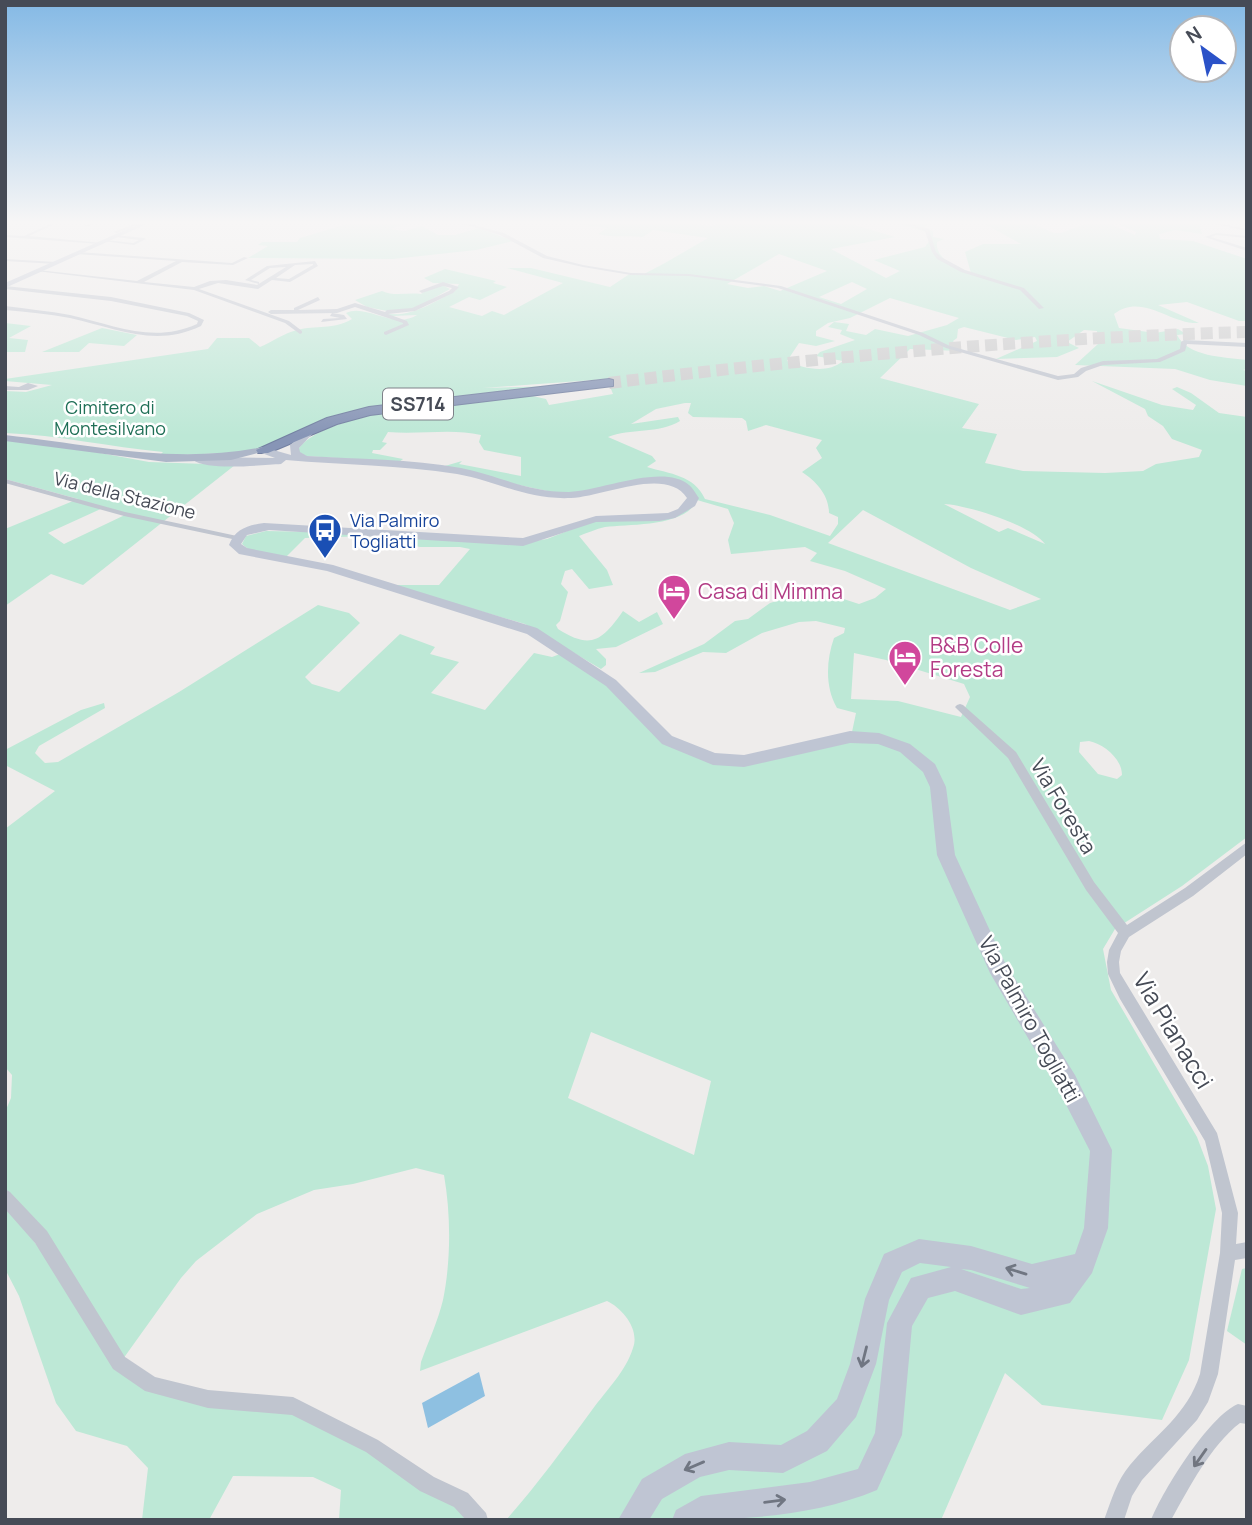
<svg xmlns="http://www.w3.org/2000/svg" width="1252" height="1525" viewBox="0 0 1252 1525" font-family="Manrope,sans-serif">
	<rect width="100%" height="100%" fill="#eeeceb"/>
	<g fill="#bde8d6" fill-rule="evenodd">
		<path d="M 350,223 L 409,223 L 390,229 L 405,231 L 422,226 L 438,235 L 455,235 L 479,228 L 513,241 L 476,250 L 393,259 L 248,258 L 268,246 L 258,245 L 262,242 L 297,242 L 300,238 Z"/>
		<path d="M 579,223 L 686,223 L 712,226 L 720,223 L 848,223 L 895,237 L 831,249 L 886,278 L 900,271 L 874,260 L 925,247 L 930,240 L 926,232 L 896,223 L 933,223 L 923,227 L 933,231 L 933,237 L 944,239 L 937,242 C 935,259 957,268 971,273 L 965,252 L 983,244 L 1021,244 L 983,223 L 1031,223 L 1054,233 L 1061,233 L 1088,223 L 1108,223 L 1135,235 L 1136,232 L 1116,223 L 1199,223 L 1202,234 L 1175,230 L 1159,234 L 1160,239 L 1193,241 L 1247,259 L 1247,321 L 1239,321 L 1187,302 L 1158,305 L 1199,323 C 1171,325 1142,292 1114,314 L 1119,328 L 1155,333 L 1178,329 L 1186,334 L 1177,335 C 1188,357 1224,357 1247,360 L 1247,369 L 1243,370 L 1247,371 L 1247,386 L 1210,380 L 1175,369 L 1075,365 L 1098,344 L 1097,331 L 1084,330 L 1067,342 L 1079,348 L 1057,357 L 996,359 L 1037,341 L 1035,337 L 1016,340 L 964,327 L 958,329 L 957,338 L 953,341 L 959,351 L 910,349 L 880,378 L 979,404 L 962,428 L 997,434 L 985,463 L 1023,471 L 1105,473 L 1143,471 L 1156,464 L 1199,457 L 1202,450 L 1172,439 L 1163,426 L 1148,416 L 1145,409 L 1092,381 L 1162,405 L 1193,410 L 1196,405 L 1172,389 L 1177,387 L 1191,393 L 1219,413 L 1247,417 L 1247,837 L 1182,886 L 1115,929 L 1103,949 L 1111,990 L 1197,1137 L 1208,1166 L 1216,1209 L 1189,1360 L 1162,1420 L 1042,1405 L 1005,1373 L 941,1520 L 506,1520 C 537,1485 564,1448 592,1410 C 606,1391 626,1371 633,1348 C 640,1329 622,1308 607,1301 L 420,1371 L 421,1362 C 428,1342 438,1321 443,1300 C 451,1261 451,1215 444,1175 L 416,1168 L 353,1184 L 314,1190 L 257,1214 L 196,1261 L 181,1278 L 123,1359 L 5,1191 L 5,1112 L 11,1098 L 12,1075 L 5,1067 L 5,829 L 55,791 L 5,765 L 5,750 L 81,710 L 104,703 L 105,708 L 39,746 L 35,753 L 45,763 L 58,762 L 179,692 L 318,605 L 349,613 L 360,623 L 305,677 L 312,684 L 339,692 L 400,634 L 435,647 L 430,654 L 459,662 L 431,693 L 485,710 L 534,653 L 552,657 L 560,654 L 608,683 L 666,741 L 744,763 L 852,732 L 856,713 L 837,708 C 825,687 826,661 834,638 L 844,633 L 845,628 L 816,621 L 799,622 L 762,633 L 726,653 L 703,652 L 655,672 L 639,673 L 704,644 L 735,621 L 748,619 L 770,603 L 800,594 L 825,593 L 859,604 L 875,598 L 886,589 L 845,571 L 810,561 L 817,553 L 805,547 L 731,554 L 728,540 L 734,523 L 728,509 L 697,500 C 686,527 630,524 605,527 C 596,529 587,533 579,536 L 607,570 L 613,585 L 589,589 L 572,569 L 565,571 L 561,584 L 568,592 L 560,621 L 556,625 L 558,629 C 591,650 602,641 623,611 L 639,622 L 657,612 L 663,624 L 616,647 L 596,649 L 606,659 L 606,665 L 601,669 L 525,624 L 391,585 L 439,585 L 470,549 L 460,547 L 420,547 L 369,536 L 305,538 L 286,557 L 248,549 L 242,544 L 246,536 L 266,531 L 365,533 L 523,543 L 547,539 L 593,521 L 675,515 L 696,500 L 669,479 L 573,493 L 552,492 L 438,468 L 462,461 L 459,464 L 521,476 L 521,457 L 484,450 L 479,442 L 481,435 C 451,428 419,435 388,432 L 382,442 L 387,443 L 380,450 L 373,450 L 372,453 L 403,459 L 399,462 L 306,456 L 297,451 C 324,408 476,402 528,395 L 546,399 L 549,405 L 613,394 L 607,379 L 483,388 L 561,386 L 390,405 L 247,452 L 159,456 L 163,452 C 110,447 58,435 5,433 L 5,391 L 26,392 L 52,385 L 5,381 L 5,379 L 208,349 L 217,338 L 249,338 L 260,347 C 272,342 284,333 297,330 C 316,325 333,330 352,319 L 346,313 C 366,303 393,330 417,315 L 392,316 L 383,313 C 410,319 432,303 455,291 L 459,284 L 433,283 L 424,278 L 445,269 L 496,281 L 493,283 L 507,287 L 480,300 L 469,297 L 449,307 L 482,316 L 492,311 L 504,315 L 563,283 L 507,268 L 531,268 L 610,287 L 631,273 L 644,274 L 665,263 L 708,238 L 653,230 L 643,237 C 627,235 613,238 598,234 L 607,228 L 577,224 ZM 779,254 L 827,271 L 780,291 L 764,286 L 748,288 L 727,284 ZM 852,282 L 867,289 L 841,304 L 819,297 ZM 890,298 L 959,318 L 947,325 L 908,336 L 875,329 L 866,335 L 846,331 L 849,324 L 834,322 L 828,327 L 842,330 L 840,334 L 855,340 L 820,352 L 816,356 L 843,361 C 827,374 805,369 787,361 L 799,343 L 816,346 L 835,341 L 816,336 L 816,331 L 828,323 L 850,318 ZM 685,403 L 691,403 L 688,413 L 693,417 L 742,418 L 746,421 L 748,431 L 766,425 L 822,440 L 816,448 L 822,458 L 802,472 C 816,481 829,495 829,513 L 838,517 L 838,524 L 830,536 L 770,515 L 705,499 C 694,475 670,474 647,467 L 656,461 L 652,456 L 608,437 C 630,428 659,434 680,421 L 678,417 L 631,424 L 656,409 ZM 944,504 C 967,505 1031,525 1045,544 L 1008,528 L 999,532 ZM 863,510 L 971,568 L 1041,599 L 1010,610 L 828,543 ZM 854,653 L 886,660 L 964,684 L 970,697 L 961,717 L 898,701 L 851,699 ZM 1089,741 C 1104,744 1122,759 1122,775 L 1117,779 L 1098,774 L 1079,752 L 1080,742 ZM 591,1032 L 711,1081 L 694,1155 L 568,1098 Z"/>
		<path d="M 442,285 L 450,289 L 416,308 L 392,312 L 367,307 L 355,300 L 382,291 C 395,297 407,292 421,294 L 431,287 Z"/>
		<path d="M 5,323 L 31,326 L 9,338 L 28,340 L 25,352 L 5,352 Z"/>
		<path d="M 102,328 L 137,335 L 124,346 L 89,343 L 79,352 L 42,352 Z"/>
		<path d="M 5,440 L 46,443 L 149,462 L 235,465 L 83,585 L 51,574 L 5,606 L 5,529 L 78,499 L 5,479 ZM 105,507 L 127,514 L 64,544 L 48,533 Z"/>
		<path d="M 5,1203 L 146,1390 L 292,1411 L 374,1453 L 458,1503 L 474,1520 L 339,1520 L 341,1490 L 313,1477 L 233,1476 L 209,1520 L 142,1520 L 148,1468 L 127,1446 L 76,1431 L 56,1403 L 19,1296 L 5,1269 Z"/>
		<path d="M 1247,1268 L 1247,1345 L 1227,1331 L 1242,1269 Z"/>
	</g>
	<path fill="#8ec0e1" d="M 479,1372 L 485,1396 L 428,1428 L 422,1403 Z"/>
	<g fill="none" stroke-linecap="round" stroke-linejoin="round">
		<path stroke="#cccccd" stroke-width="12" stroke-dasharray="12 6" stroke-linecap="butt" d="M 609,383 C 821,357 1033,338 1247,332"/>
		<defs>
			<path id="highway" d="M 609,379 L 613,380 L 613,386 L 370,415 L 337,424 L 268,453 L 258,453 L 256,450 L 327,418 L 369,407 Z"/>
		</defs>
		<use href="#highway" stroke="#7380a1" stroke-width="2"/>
		<g fill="#c0c5cf" fill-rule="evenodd">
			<path d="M 5,223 L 11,223 L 5,225 Z"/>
			<path d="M 52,223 L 57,223 L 29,236 L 102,243 L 100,244 L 5,237 L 5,235 L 24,236 Z"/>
			<path d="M 91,223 L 96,223 L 86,227 L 84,226 Z"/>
			<path d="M 137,223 L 142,223 L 117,233 L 113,232 Z"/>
			<path d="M 460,223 L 466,223 L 504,233 L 547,256 L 583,265 L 631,273 L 689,274 L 781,286 L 923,333 L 950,346 L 1058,376 L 1074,374 L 1081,368 L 1103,361 L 1157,359 L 1180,349 L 1181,342 L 1184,340 L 1247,343 L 1247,347 L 1187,344 L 1185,351 L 1160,362 L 1103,365 L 1086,371 L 1078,377 L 1058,380 L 946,348 L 919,335 L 778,288 L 689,276 L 631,275 L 583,267 L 543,258 L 500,235 Z"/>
			<path d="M 903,223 L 908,223 L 929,229 L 936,252 L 941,257 L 965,270 L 1024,288 L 1044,308 L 1039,309 L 1020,290 L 961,272 L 937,259 L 932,252 L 925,231 Z"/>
			<path d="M 1210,223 L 1217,223 L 1247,229 L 1247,231 Z"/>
			<path d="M 1216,233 L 1247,236 L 1247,238 L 1216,235 L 1211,237 L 1247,248 L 1247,251 L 1205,237 Z"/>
			<path d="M 114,235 L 144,238 L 146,239 L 134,245 L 103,241 L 105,240 L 133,243 L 139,240 L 116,237 Z"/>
			<path d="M 78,252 L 232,263 L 244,257 L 248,258 L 233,265 L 182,262 L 144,282 L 194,287 L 210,281 L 226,280 L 257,285 L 286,267 L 270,268 L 251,280 L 259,282 L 259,284 L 245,280 L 267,266 L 315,261 L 318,266 L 290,282 L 272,280 L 258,289 L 218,283 L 199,289 L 289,321 L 302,331 L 302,333 L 300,334 L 285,323 L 194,290 L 36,271 L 38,270 L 137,281 L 176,261 L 76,254 ZM 313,264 L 313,265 L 289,279 L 276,278 L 295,265 Z"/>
			<path d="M 5,259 L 56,262 L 58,263 L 56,264 L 5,261 Z"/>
			<path d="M 443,282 L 459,287 L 453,293 L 415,311 L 388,314 L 407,321 L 409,325 L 386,335 L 384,334 L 384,332 L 403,324 L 403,323 L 355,307 L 337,313 L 271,314 L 268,312 L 271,310 L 294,310 L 294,308 L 318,297 L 320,300 L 298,310 L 337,309 L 355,303 L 385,312 L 387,310 L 412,308 L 449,291 L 452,288 L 443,286 L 422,293 L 419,291 Z"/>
			<path d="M 5,286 L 111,297 L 189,313 L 204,320 L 201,326 C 155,348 116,328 70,318 C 48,314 27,312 5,310 L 5,306 C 27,309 49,311 70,315 C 114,325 153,344 197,324 L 198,321 L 187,316 L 111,301 L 5,289 Z"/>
			<path d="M 332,313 L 344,315 L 347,319 L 321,322 L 323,319 L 340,318 L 330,316 Z"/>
			<path d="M 28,383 L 38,386 L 28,390 L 5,390 L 5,386 L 19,387 Z"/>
			<path d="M 5,479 L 125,512 L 237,536 L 241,538 L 237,540 L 124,516 L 5,483 Z"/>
			<path d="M 960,704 L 963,705 L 1016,752 L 1094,882 L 1127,925 L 1185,888 L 1247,842 L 1247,854 L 1193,896 L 1129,937 L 1121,951 L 1119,962 L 1120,973 L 1217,1133 L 1238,1213 L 1236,1244 L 1247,1242 L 1247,1258 L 1235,1260 L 1218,1374 L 1208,1402 L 1197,1420 L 1142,1480 L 1132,1496 L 1124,1520 L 1104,1520 C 1111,1501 1117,1480 1130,1465 C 1157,1433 1187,1415 1200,1374 L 1220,1253 L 1222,1213 L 1205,1141 L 1120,999 L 1108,974 L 1107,962 L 1109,950 L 1118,933 L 1086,890 L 1008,758 L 957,709 L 955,707 L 957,705 Z"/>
			<path d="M 5,1189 L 10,1192 L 47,1231 L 125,1357 L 155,1377 L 208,1390 L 293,1397 L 299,1400 L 378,1440 L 434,1477 L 468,1493 L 486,1513 L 488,1520 L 466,1520 L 454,1507 L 420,1491 L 366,1452 L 292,1415 L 208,1408 L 145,1391 L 113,1369 L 35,1243 L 5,1209 Z"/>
			<path d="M 1238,1404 L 1247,1406 L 1247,1424 L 1240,1423 C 1211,1445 1189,1488 1171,1520 L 1151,1520 C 1163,1490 1209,1416 1238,1404 Z"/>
		</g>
		<g fill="#bfc5d3" fill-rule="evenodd">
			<path d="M 141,223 L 149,223 L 5,288 L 5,283 Z"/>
			<path d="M 312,426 L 317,429 L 299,448 L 300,452 L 307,456 C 358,459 410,459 461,468 C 500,476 527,492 569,492 C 601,491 663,463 689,485 C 693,488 696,494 699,498 L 695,506 L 675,518 L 659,521 L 596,522 L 523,546 L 269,530 L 247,535 L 241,544 L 247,548 L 333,565 L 537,628 L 616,680 L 672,736 L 715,753 L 744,755 L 850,731 L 879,733 L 910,744 L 935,764 L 946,787 L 955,855 L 1004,961 L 1075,1075 L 1112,1150 L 1108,1228 L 1092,1273 L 1070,1303 L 1021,1315 L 955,1291 L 928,1298 L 912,1326 L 902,1435 L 877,1490 C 812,1517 741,1520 672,1520 L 676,1510 L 701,1496 L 810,1482 L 858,1469 L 875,1433 L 887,1323 L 911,1278 L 951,1267 L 920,1263 L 902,1272 L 889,1300 L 876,1364 L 856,1417 L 827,1451 L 783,1473 L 729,1470 L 700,1477 L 662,1499 L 649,1520 L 618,1520 L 642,1479 L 685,1454 L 729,1442 L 781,1445 L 807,1431 L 837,1399 L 850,1364 L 865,1299 L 884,1254 L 919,1239 L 971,1246 L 1032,1264 L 1075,1254 L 1084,1228 L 1090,1151 L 1059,1091 L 990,973 L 937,855 L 930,787 L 923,772 L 900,752 L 878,744 L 850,743 L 744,767 L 713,765 L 662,744 L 606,686 L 527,634 L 327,571 L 239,554 L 229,545 C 235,529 248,525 264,523 L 523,538 L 596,516 L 668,513 L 678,509 L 687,498 C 666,466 603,497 571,498 C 525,500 498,481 457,474 C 400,465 343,465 286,460 L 281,464 C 260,465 208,471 193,460 L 198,457 L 275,458 L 259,452 L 258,450 L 263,447 L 291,455 L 290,445 ZM 961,1269 L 971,1270 L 1030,1288 L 1021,1289 Z"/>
		</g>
		<path fill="#adb6c8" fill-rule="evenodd" d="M 5,435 C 94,445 174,465 263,447 L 269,450 L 231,460 L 166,462 L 5,441 Z"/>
		<use href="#highway" fill="#8795b6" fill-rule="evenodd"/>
	</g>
	<defs><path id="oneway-shaft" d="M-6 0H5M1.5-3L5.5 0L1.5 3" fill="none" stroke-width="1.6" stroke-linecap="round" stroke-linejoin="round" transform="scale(1.75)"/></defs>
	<g stroke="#707682">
		<use href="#oneway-shaft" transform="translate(1016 1271) rotate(-163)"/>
		<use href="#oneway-shaft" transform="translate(864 1357) rotate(104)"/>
		<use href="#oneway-shaft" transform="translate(694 1466) rotate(157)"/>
		<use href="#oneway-shaft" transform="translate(775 1501) rotate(-7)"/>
	</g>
	<use stroke="#717680" href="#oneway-shaft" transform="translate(1200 1458) rotate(125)"/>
	<linearGradient id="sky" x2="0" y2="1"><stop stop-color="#84b9e5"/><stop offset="0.51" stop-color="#f7f6f6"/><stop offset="1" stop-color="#f7f6f6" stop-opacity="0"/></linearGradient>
	<rect width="1252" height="436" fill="url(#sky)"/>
	<defs>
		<symbol id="bus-pin" viewBox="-11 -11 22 30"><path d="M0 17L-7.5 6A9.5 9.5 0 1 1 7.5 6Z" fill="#1a4fb4" stroke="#fff"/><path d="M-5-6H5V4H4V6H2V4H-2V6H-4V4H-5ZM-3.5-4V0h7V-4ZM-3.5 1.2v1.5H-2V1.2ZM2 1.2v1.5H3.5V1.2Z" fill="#fff"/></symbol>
		<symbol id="hotel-pin" viewBox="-11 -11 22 30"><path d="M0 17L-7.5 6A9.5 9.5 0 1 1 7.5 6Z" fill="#d1479c" stroke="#fff"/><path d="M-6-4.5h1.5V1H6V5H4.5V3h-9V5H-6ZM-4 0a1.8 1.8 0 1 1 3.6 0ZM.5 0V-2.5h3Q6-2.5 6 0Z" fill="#fff"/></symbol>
	</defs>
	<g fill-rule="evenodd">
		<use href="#bus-pin" x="306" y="511" width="38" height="52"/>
		<use href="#hotel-pin" x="655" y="572" width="38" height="52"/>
		<use href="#hotel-pin" x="886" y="638" width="38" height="52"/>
	</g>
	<g text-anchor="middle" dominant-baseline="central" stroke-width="5" stroke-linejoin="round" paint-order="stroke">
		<g font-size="18" fill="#1f6f56" stroke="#fff">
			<text x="110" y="407">Cimitero di<tspan x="110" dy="21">Montesilvano</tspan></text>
		</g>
		<g font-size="18" fill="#464b56" stroke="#fff">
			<text transform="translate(125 495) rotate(14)">Via della Stazione</text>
		</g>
		<g font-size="18" fill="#164399" stroke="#fff" text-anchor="start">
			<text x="350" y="520">Via Palmiro<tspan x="350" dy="21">Togliatti</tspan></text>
		</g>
		<rect fill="#fff" stroke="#7e8189" stroke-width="2" x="383" y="388.5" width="70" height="31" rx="5"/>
		<g font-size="19" font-weight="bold" fill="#464b56">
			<text x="418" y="404">SS714</text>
		</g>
		<g font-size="21" fill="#b23c85" stroke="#fff" text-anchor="start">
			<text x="698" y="591">Casa di Mimma</text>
			<text x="930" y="645">B&amp;B Colle<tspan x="930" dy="24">Foresta</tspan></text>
		</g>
		<g font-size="21" fill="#464b56" stroke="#fff">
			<text transform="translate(1064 806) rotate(59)">Via Foresta</text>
			<text transform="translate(1030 1019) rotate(61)">Via Palmiro Togliatti</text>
		</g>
		<g font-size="24" fill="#464b56" stroke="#fff">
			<text transform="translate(1174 1030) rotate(59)">Via Pianacci</text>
		</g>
	</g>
	<rect width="1252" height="1525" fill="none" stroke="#464b56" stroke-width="14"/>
	<g transform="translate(1203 49) rotate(327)"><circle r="33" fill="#ffffff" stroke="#b5b7bb" stroke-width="2"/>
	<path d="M0-5L12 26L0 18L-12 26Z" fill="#2b52c8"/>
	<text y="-10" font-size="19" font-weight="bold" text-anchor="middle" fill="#464b56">N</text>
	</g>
</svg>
